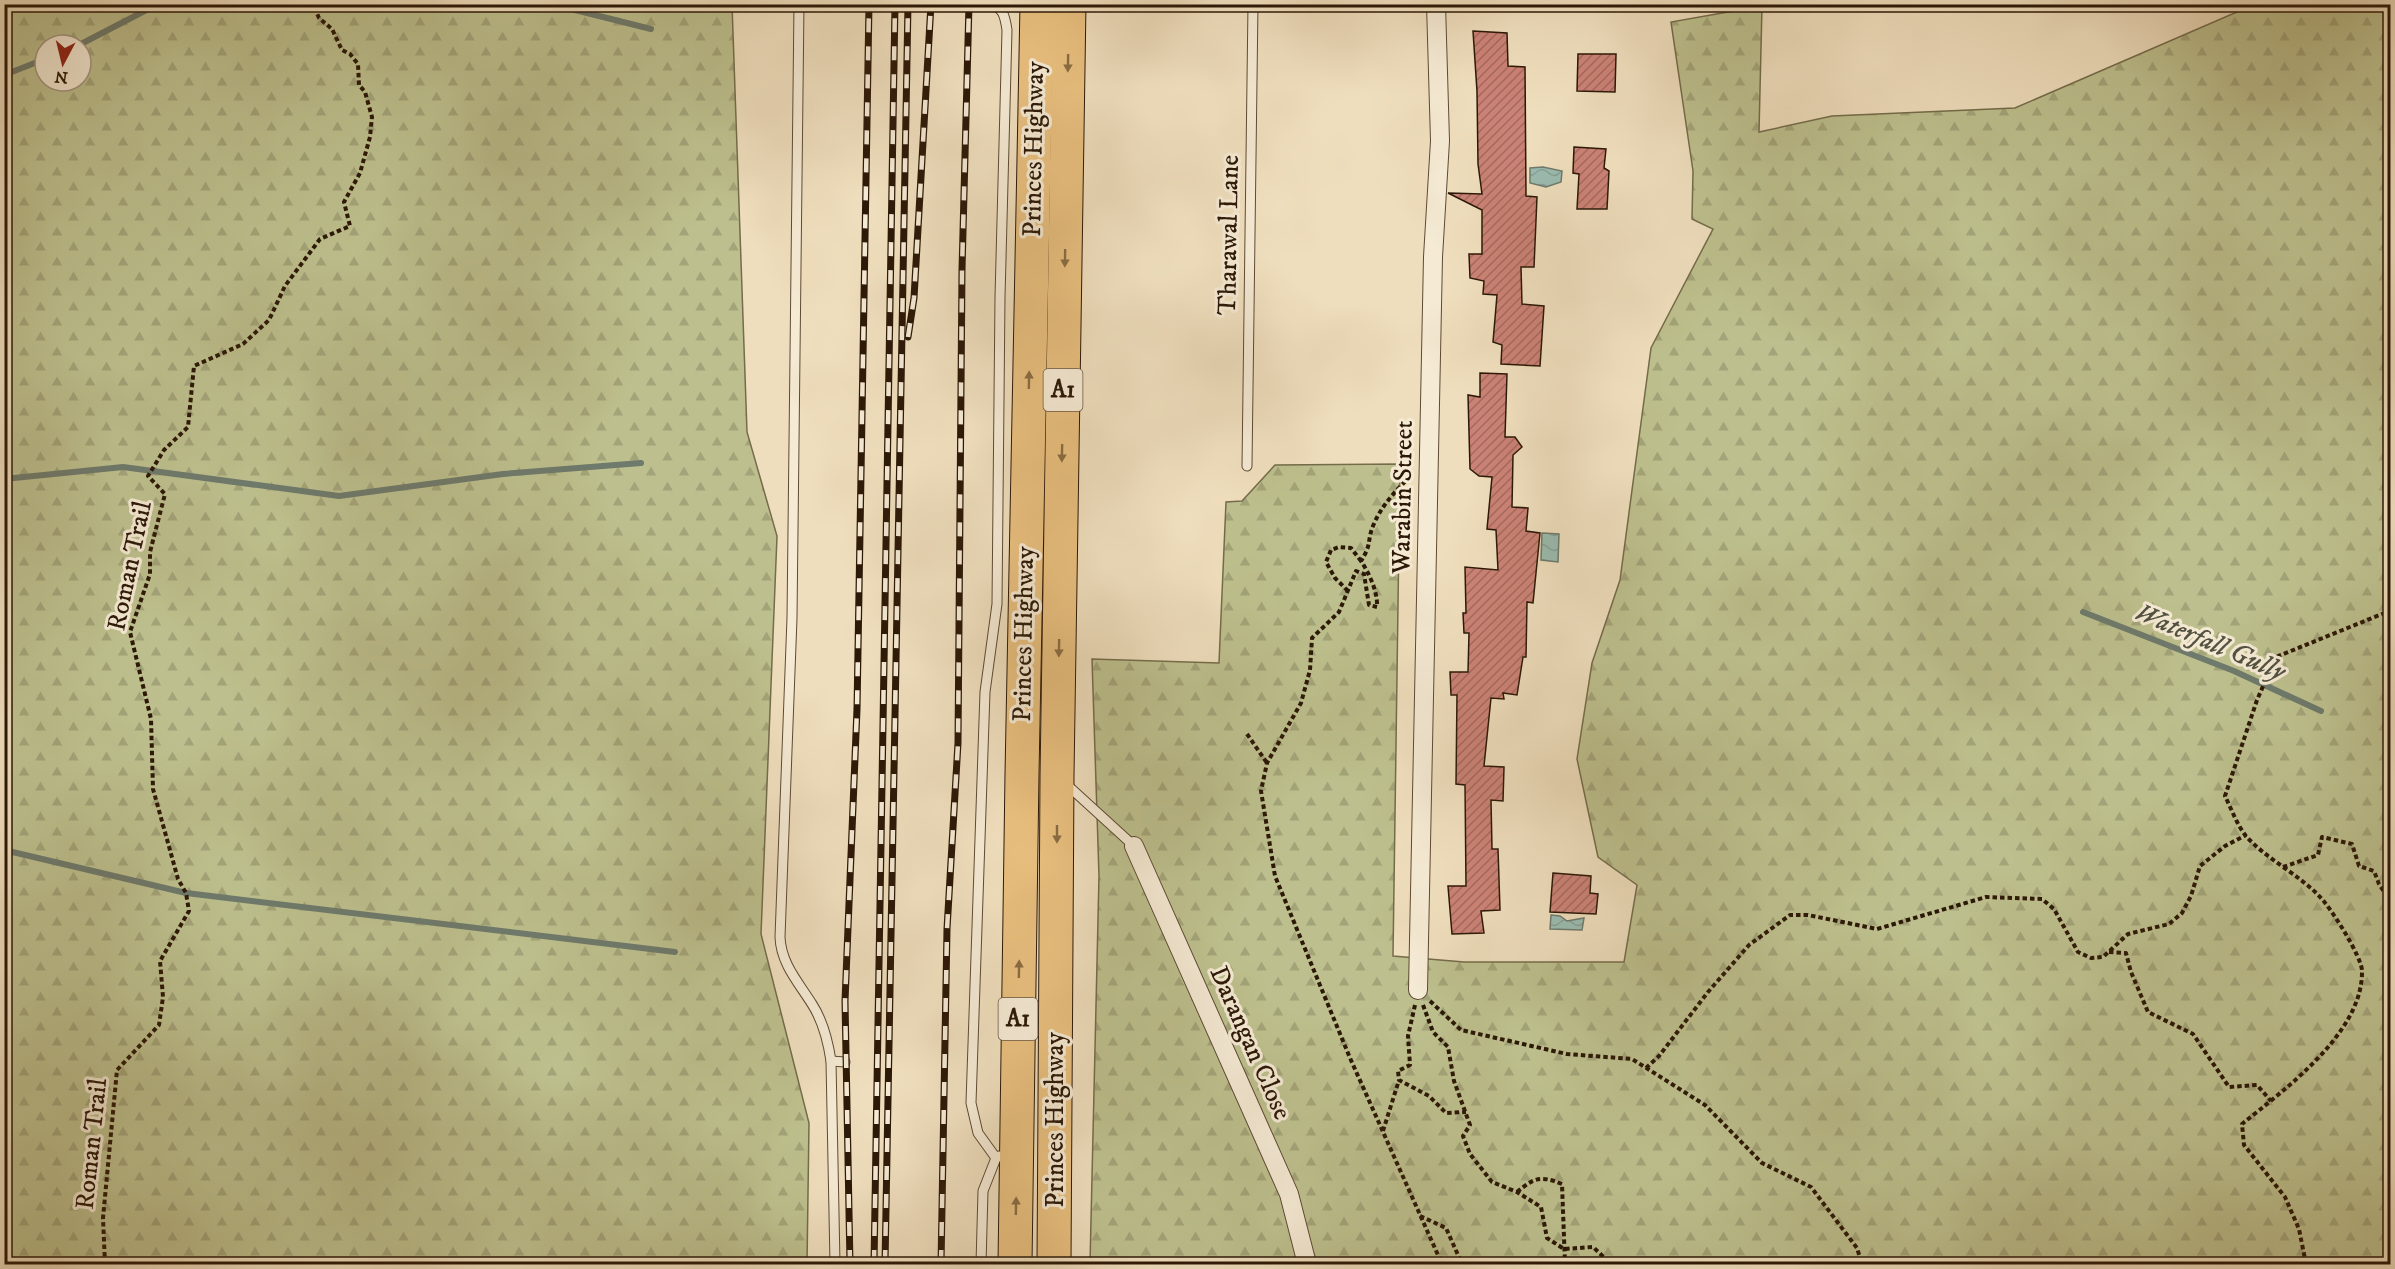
<svg xmlns="http://www.w3.org/2000/svg" width="2395" height="1269" viewBox="0 0 2395 1269" font-family="'IM FELL DW Pica',serif">
	<defs>
		<pattern id="forest-firs" width="22" height="20" patternUnits="userSpaceOnUse" patternTransform="scale(1.5)"><rect width="22" height="20" fill="#bdc08e"/><path d="M5 1l3.5 6h-7zM16 11l3.5 6h-7z" fill="#a3a479"/></pattern>
		<pattern id="water-waves" width="16" height="10" patternUnits="userSpaceOnUse" patternTransform="scale(1.5)"><rect width="16" height="10" fill="#9abcb0"/><path d="M0 5q4-4 8 0t8 0" fill="none" stroke="#85a196"/></pattern>
		<pattern id="building-hatch" width="6" height="6" patternUnits="userSpaceOnUse" patternTransform="scale(1.5)"><rect width="6" height="6" fill="#cb8276"/><path d="M-1 1l2-2M0 6l6-6M5 7l2-2" fill="none" stroke="#a5695f"/></pattern>
	</defs>
	<rect width="100%" height="100%" fill="#efdebd"/>
	<filter id="stains"><feTurbulence type="fractalNoise" baseFrequency=".00333" numOctaves="4"/><feColorMatrix values="0 0 0 0 .2 0 0 0 0 .09 0 0 0 0 .02 0 0 0 .5 -.17"/></filter>
	<radialGradient id="worn" r=".72"><stop offset=".6" stop-color="#630" stop-opacity="0"/><stop offset="1" stop-color="#630" stop-opacity=".3"/></radialGradient>
	<g fill="url(#forest-firs)" stroke="#746c4a" stroke-width="1.5" fill-rule="evenodd">
		<path d="M 5,4 L 732,5 L 747,432 L 777,536 L 761,934 L 809,1123 L 807,1264 L 5,1264 ZM 45,45 L 81,45 L 81,81 L 45,81 Z"/>
		<path d="M 2253,5 L 2390,5 L 2390,1264 L 1090,1264 L 1099,876 L 1092,659 L 1219,663 L 1226,502 L 1242,501 L 1275,465 L 1400,464 L 1393,956 L 1464,962 L 1624,962 L 1637,885 L 1598,857 L 1577,759 L 1592,663 L 1620,580 L 1651,348 L 1713,229 L 1692,219 L 1693,171 L 1671,22 L 1762,6 L 1759,132 L 1832,116 L 2015,108 Z"/>
	</g>
	<g fill="url(#water-waves)" stroke="#6e7a6c" stroke-width="1.5">
		<path d="M 1543,167 L 1562,171 L 1561,182 L 1546,187 L 1530,183 L 1530,168 Z"/>
		<path d="M 1542,533 L 1559,534 L 1558,562 L 1541,560 Z"/>
		<path d="M 1551,915 L 1560,916 L 1567,921 L 1584,918 L 1582,930 L 1550,929 Z"/>
	</g>
	<g fill="none" stroke-linecap="round" stroke-linejoin="round">
		<g stroke="#6e7a6c" stroke-width="6">
			<path d="M 551,4 L 651,29"/>
			<path d="M 79,45 L 158,4"/>
			<path d="M 4,75 L 45,59"/>
			<path d="M 4,479 L 123,467 L 339,496 L 503,474 L 641,463"/>
			<path d="M 2083,612 L 2234,671 L 2321,711"/>
			<path d="M 4,850 L 186,893 L 675,952"/>
		</g>
	</g>
	<g fill="url(#building-hatch)" stroke="#2c1807" stroke-width="1.5">
		<path d="M 1473,31 L 1507,33 L 1508,66 L 1525,67 L 1526,196 L 1537,197 L 1534,267 L 1521,267 L 1522,304 L 1544,306 L 1540,366 L 1501,364 L 1502,345 L 1493,342 L 1497,295 L 1483,294 L 1484,281 L 1470,278 L 1469,254 L 1482,254 L 1482,210 L 1448,193 L 1482,194 L 1478,164 L 1477,91 Z"/>
		<path d="M 1578,54 L 1616,54 L 1615,92 L 1577,91 Z"/>
		<path d="M 1574,147 L 1606,149 L 1604,168 L 1609,171 L 1607,209 L 1577,209 L 1579,174 L 1573,173 Z"/>
		<path d="M 1480,373 L 1507,374 L 1505,437 L 1515,437 L 1522,447 L 1513,455 L 1512,507 L 1528,508 L 1526,531 L 1540,533 L 1533,603 L 1527,602 L 1526,657 L 1523,657 L 1517,695 L 1503,693 L 1504,699 L 1491,698 L 1484,766 L 1504,767 L 1503,801 L 1491,800 L 1492,849 L 1498,849 L 1500,910 L 1481,911 L 1484,933 L 1452,934 L 1448,886 L 1466,886 L 1465,785 L 1456,784 L 1457,695 L 1451,695 L 1450,672 L 1468,672 L 1469,633 L 1464,633 L 1463,613 L 1466,613 L 1465,567 L 1498,570 L 1496,530 L 1487,529 L 1492,477 L 1479,476 L 1470,469 L 1468,395 L 1480,397 Z"/>
		<path d="M 1553,873 L 1591,876 L 1590,893 L 1598,894 L 1596,914 L 1550,912 Z"/>
	</g>
	<g fill="none" stroke-linecap="round" stroke-linejoin="round">
		<defs>
			<g id="lane">
				<path d="M 799,4 L 792,618 L 780,937 C 781,964 799,983 812,1004 C 823,1021 828,1041 831,1061 L 835,1264"/>
				<path d="M 988,4 C 1003,6 1005,16 1007,30 L 1000,297 L 997,604 L 985,692 L 971,1103 L 978,1133 L 996,1158"/>
				<path d="M 1247,466 L 1253,4"/>
				<path d="M 1065,783 L 1134,846"/>
				<path d="M 831,1061 L 845,1062"/>
				<path d="M 981,1264 L 983,1191 L 996,1158 L 999,1156"/>
			</g>
			<g id="street">
				<path d="M 1134,846 L 1289,1194 L 1307,1264"/>
				<path d="M 1418,990 L 1433,257 L 1440,141 L 1436,4"/>
			</g>
			<g id="highway">
				<path d="M 1015,1264 L 1022,774 L 1037,4"/>
				<path d="M 1054,1264 L 1057,776 L 1069,4"/>
			</g>
		</defs>
		<use href="#lane" stroke="#5d4a34" stroke-width="11"/>
		<use href="#street" stroke="#5d4a34" stroke-width="20"/>
		<use href="#highway" stroke="#2c1807" stroke-width="35"/>
		<g stroke="#2c1807" stroke-width="4" stroke-dasharray="4.5 3" stroke-linecap="butt">
			<path d="M 1411,476 C 1396,490 1381,506 1373,526 C 1367,541 1372,544 1361,561 C 1369,573 1378,592 1377,607 L 1369,605 L 1364,574 L 1356,571 L 1339,612 L 1312,638 L 1310,670 L 1301,703 L 1267,763 L 1261,791 L 1275,876 L 1350,1058 L 1442,1264"/>
			<path d="M 1348,591 L 1335,578 L 1326,562 L 1331,550 L 1339,547 L 1351,548 L 1361,561"/>
			<path d="M 1247,734 L 1267,763"/>
			<path d="M 2283,867 L 2318,855 L 2322,837 L 2352,844 L 2359,866 L 2374,871 L 2379,884 L 2390,901"/>
			<path d="M 2109,952 L 2126,953 L 2131,972 L 2148,1012 L 2193,1034 L 2229,1087 L 2257,1085 L 2271,1101"/>
			<path d="M 1430,1001 L 1461,1030 L 1567,1054 L 1632,1059 L 1705,1105 L 1762,1163 L 1811,1187 L 1857,1248 L 1862,1264"/>
			<path d="M 1415,1005 L 1408,1036 L 1410,1065 L 1398,1071 L 1399,1080 L 1429,1096 L 1446,1113 L 1466,1112"/>
			<path d="M 1423,1005 L 1433,1032 L 1448,1047 L 1454,1081 L 1470,1125 L 1463,1136 L 1470,1154 L 1492,1182 L 1517,1192 L 1541,1207 L 1547,1238 L 1564,1249 L 1593,1247 L 1611,1264"/>
			<path d="M 1646,1068 L 1659,1056 L 1708,992 L 1749,945 L 1790,915 L 1808,915 L 1877,929 L 1986,897 L 2042,899 L 2054,909 L 2078,952 L 2091,958 L 2103,957 L 2128,934 L 2169,924 L 2182,913 L 2191,896 L 2200,866 L 2225,846 L 2246,835"/>
			<path d="M 1383,1131 L 1399,1080"/>
			<path d="M 1517,1192 C 1534,1178 1540,1175 1562,1184 L 1565,1264"/>
			<path d="M 1420,1216 L 1446,1228 L 1462,1264"/>
			<path d="M 105,1264 L 103,1218 L 117,1070 L 159,1025 L 163,997 L 160,961 L 189,911 L 186,893 L 178,879 L 153,789 L 151,719 L 130,632 L 150,574 L 150,552 L 165,494 L 148,476 L 164,450 L 188,427 L 194,366 L 243,344 L 269,320 L 285,286 L 320,239 L 350,226 L 344,202 L 360,173 L 370,137 L 372,117 L 365,92 L 359,85 L 358,64 L 350,54 L 342,50 L 332,29 L 319,18 L 313,4"/>
			<path d="M 2306,1264 L 2299,1229 L 2285,1197 L 2244,1145 L 2242,1124 C 2285,1089 2363,1033 2362,971 C 2362,957 2331,908 2320,897 C 2300,875 2266,859 2246,836 C 2237,825 2231,808 2225,796 L 2257,700 L 2276,657 L 2382,614 L 2390,614"/>
		</g>
		<use href="#lane" stroke="#f5ead4" stroke-width="9"/>
		<use href="#street" stroke="#f5ead4" stroke-width="18"/>
		<use href="#highway" stroke="#e8bf7e" stroke-width="33"/>
		<defs>
			<g id="rail">
				<path d="M 908,337 L 914,298 L 931,4"/>
				<path d="M 850,1264 L 845,1001 L 857,709 L 869,4"/>
				<path d="M 874,1264 L 895,4"/>
				<path d="M 885,1264 L 908,4"/>
				<path d="M 941,1264 L 947,929 L 958,743 L 962,270 L 969,4"/>
			</g>
		</defs>
		<use href="#rail" stroke="#2c1807" stroke-width="7"/>
		<use href="#rail" stroke="#f5ead4" stroke-width="4.5" stroke-dasharray="14" stroke-linecap="butt"/>
	</g>
	<defs><path id="oneway-solid" d="M-6-.8H1V-3.2L6.5 0L1 3.2V.8H-6Z" transform="scale(1.5)"/></defs>
	<g fill="#8a6c42">
		<use href="#oneway-solid" transform="translate(1068 63) rotate(91)"/>
		<use href="#oneway-solid" transform="translate(1065 258) rotate(91)"/>
		<use href="#oneway-solid" transform="translate(1029 380) rotate(-89)"/>
		<use href="#oneway-solid" transform="translate(1062 453) rotate(91)"/>
		<use href="#oneway-solid" transform="translate(1059 648) rotate(91)"/>
		<use href="#oneway-solid" transform="translate(1057 834) rotate(90)"/>
		<use href="#oneway-solid" transform="translate(1019 969) rotate(-89)"/>
		<use href="#oneway-solid" transform="translate(1016 1206) rotate(-89)"/>
	</g>
	<g text-anchor="middle" dominant-baseline="central" stroke-width="6" stroke-linejoin="round" paint-order="stroke">
		<g fill="#f5ead4" stroke="#685744" stroke-width="1.5">
			<rect x="1043.5" y="369" width="39" height="42" rx="4.5"/>
			<rect x="998.5" y="998" width="39" height="42" rx="4.5"/>
		</g>
		<g font-size="24" font-weight="bold" fill="#2c1807">
			<text x="1063" y="390">A1</text>
			<text x="1018" y="1019">A1</text>
		</g>
		<g font-size="26" fill="#2c1807" stroke="#f5ead4">
			<text transform="translate(1034 149) rotate(-89)">Princes Highway</text>
			<text transform="translate(1229 235) rotate(-89)">Tharawal Lane</text>
			<text transform="translate(1403 497) rotate(-89)">Warabin Street</text>
			<text transform="translate(130 566) rotate(-78)">Roman Trail</text>
			<text transform="translate(1024 634) rotate(-89)">Princes Highway</text>
			<text transform="translate(1250 1043) rotate(66)">Darangan Close</text>
			<text transform="translate(1055 1120) rotate(-90)">Princes Highway</text>
			<text transform="translate(92 1144) rotate(-84)">Roman Trail</text>
		</g>
		<g font-size="27" font-style="italic" fill="#525142" stroke="#f5ead4">
			<text transform="translate(2210 642) rotate(23)">Waterfall Gully</text>
		</g>
	</g>
	<rect width="2395" height="1269" fill="none" stroke="#efdebd" stroke-width="24"/>
	<rect x="6" y="6" width="2383" height="1257" fill="none" stroke="#2c1807" stroke-width="3"/>
	<rect x="12" y="12" width="2371" height="1245" fill="none" stroke="#2c1807" stroke-width="1.5"/>
	<g transform="translate(63 63) rotate(187)"><circle r="28" fill="#f5ead4" stroke="#a59682" stroke-width="1.5"/>
	<path d="M0-4.5L10 22L0 15L-10 22Z" fill="#8f2418"/>
	<text y="-9" font-size="16" font-weight="bold" text-anchor="middle" fill="#2c1807">N</text>
	</g>
	<rect width="100%" height="100%" filter="url(#stains)"/>
	<rect width="100%" height="100%" fill="url(#worn)"/>
</svg>
